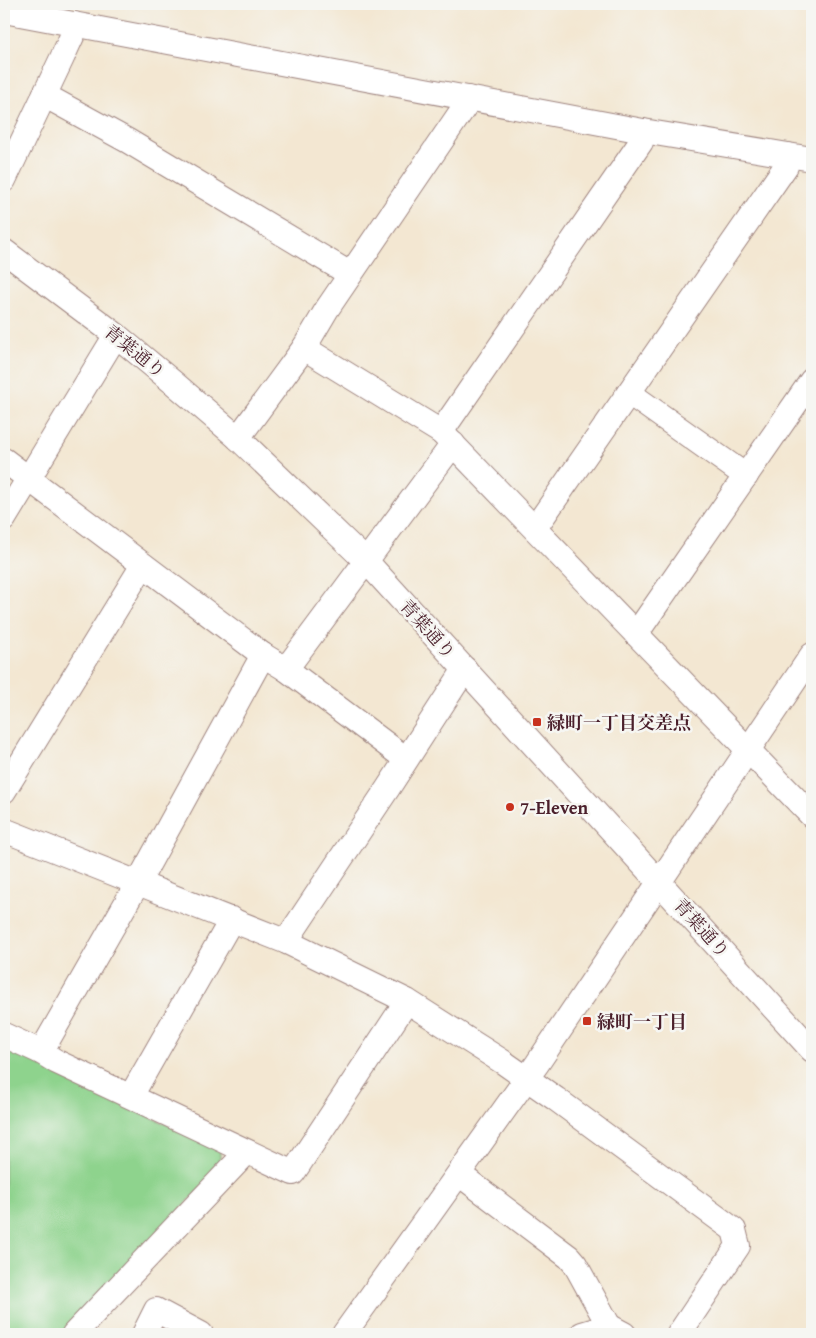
<svg xmlns="http://www.w3.org/2000/svg" width="816" height="1338" viewBox="0 0 816 1338" font-family="'Gentium Book Plus','Noto Serif JP',serif">
	<rect width="100%" height="100%" fill="#f6f6f2"/>
	<filter id="ink" filterUnits="userSpaceOnUse"><feTurbulence type="fractalNoise" baseFrequency=".02" numOctaves="2"/><feDisplacementMap in="SourceGraphic" scale="10" xChannelSelector="R" yChannelSelector="G"/><feConvolveMatrix kernelMatrix="1 2 1 2 8 2 1 2 1" color-interpolation-filters="sRGB"/></filter>
	<filter id="wash" filterUnits="userSpaceOnUse"><feTurbulence type="fractalNoise" baseFrequency=".0096" numOctaves="4" result="noise"/><feDisplacementMap in="SourceGraphic" scale="20" xChannelSelector="R" yChannelSelector="G"/><feGaussianBlur stdDeviation="1.12" result="paint"/><feColorMatrix in="noise" values="0 0 0 0 0 0 0 0 0 0 0 0 0 0 0 0 0 1.4 0 .05"/><feComposite in="paint" operator="in"/></filter>
	<g filter="url(#wash)">
		<rect width="100%" height="100%" fill="#f3e7d2"/>
		<path fill="#8ed38d" stroke="#6c795c" d="M 4,1046 L 220,1150 L 220,1168 L 61,1334 L 4,1334 Z"/>
	</g>
	<g filter="url(#ink)">
		<g fill="none" stroke-linecap="round" stroke-linejoin="round">
			<defs>
				<g id="minor">
					<path d="M 4,11 L 643,131 L 812,159"/>
					<path d="M 44,95 L 128,141 L 350,274"/>
					<path d="M 4,180 L 62,58 L 73,34 L 74,24"/>
					<path d="M 4,251 L 116,335 L 175,384 L 238,438 L 366,561 L 812,1050"/>
					<path d="M 304,348 L 441,432 L 812,816"/>
					<path d="M 629,393 L 746,476"/>
					<path d="M 441,432 L 641,142 L 643,131"/>
					<path d="M 238,438 L 304,348 L 327,309 L 465,106 L 467,98"/>
					<path d="M 4,460 L 263,655 L 286,669 L 406,759"/>
					<path d="M 4,519 L 116,335"/>
					<path d="M 535,528 L 786,166 L 788,155"/>
					<path d="M 636,634 L 812,380"/>
					<path d="M 286,669 L 453,444"/>
					<path d="M 4,791 L 143,565"/>
					<path d="M 4,830 L 287,942 L 407,1001 L 503,1062 L 556,1099 L 734,1230 L 738,1246 L 679,1334"/>
					<path d="M 287,942 L 292,932 L 388,788 L 465,669"/>
					<path d="M 4,1035 L 41,1052 L 57,1062 L 293,1173 L 407,1001"/>
					<path d="M 41,1052 L 144,872 L 263,655"/>
					<path d="M 131,1096 L 232,919"/>
					<path d="M 459,1174 L 569,1257 L 575,1264 L 609,1326"/>
					<path d="M 74,1334 L 247,1152"/>
					<path d="M 144,1334 L 156,1310 L 201,1334"/>
					<path d="M 344,1334 L 537,1064 L 812,655"/>
					<path d="M 582,1334 L 609,1326 L 624,1334"/>
				</g>
			</defs>
			<use href="#minor" stroke="#9e837e" stroke-width="26"/>
			<use href="#minor" stroke="#fff" stroke-width="24"/>
		</g>
	</g>
	<g fill="#c8321e" stroke="#f6f6f2" stroke-width="2">
		<rect x="532" y="717" width="10" height="10" rx="2.5"/>
		<circle cx="510" cy="807" r="5"/>
		<rect x="582" y="1016" width="10" height="10" rx="2.5"/>
	</g>
	<g text-anchor="middle" dominant-baseline="central" stroke-width="5" stroke-linejoin="round" paint-order="stroke">
		<g font-size="18" fill="#4a1f2b" stroke="#f6f6f2">
			<text transform="translate(135 351) rotate(39)">青葉通り</text>
			<text transform="translate(428 629) rotate(48)">青葉通り</text>
			<text transform="translate(702 928) rotate(48)">青葉通り</text>
		</g>
		<g font-size="18" font-weight="bold" fill="#4a1f2b" stroke="#f6f6f2" text-anchor="start">
			<text x="547" y="722">緑町一丁目交差点</text>
			<text x="520" y="807">7-Eleven</text>
			<text x="597" y="1021">緑町一丁目</text>
		</g>
	</g>
	<rect width="816" height="1338" fill="none" stroke="#f6f6f2" stroke-width="20"/>
</svg>
